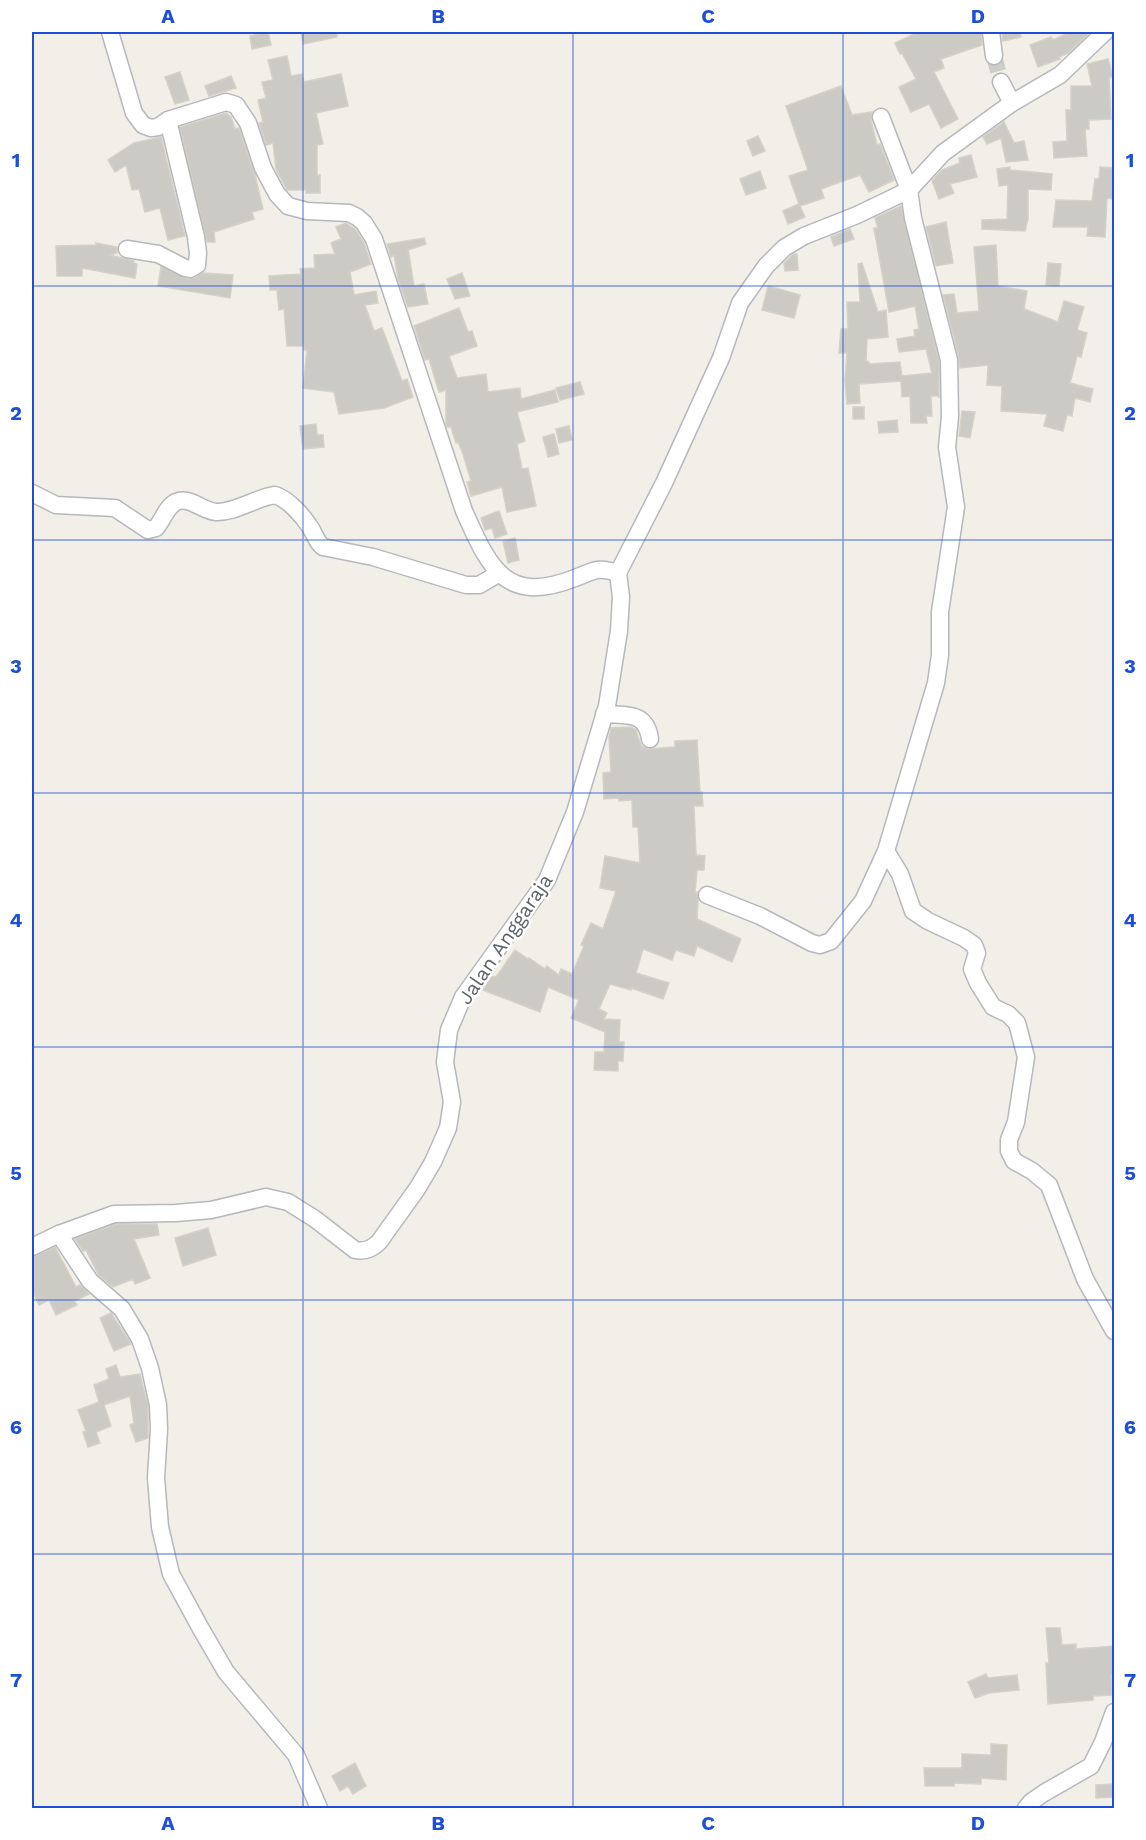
<svg xmlns="http://www.w3.org/2000/svg" width="1146" height="1840" viewBox="0 0 1146 1840" font-family="'Work Sans',sans-serif">
	<rect width="100%" height="100%" fill="#f1efe8"/>
	<g fill="#cccac5" stroke="#d6d1c6" stroke-width="1.5">
		<path d="M 268,32 L 271,45 L 252,49 L 250,36 Z"/>
		<path d="M 301,32 L 337,32 L 337,37 L 303,44 Z"/>
		<path d="M 918,32 L 981,32 L 982,45 L 941,59 L 944,68 L 934,72 L 958,119 L 941,128 L 929,104 L 911,112 L 899,87 L 916,79 L 902,53 L 900,54 L 895,43 Z"/>
		<path d="M 1002,32 L 1020,32 L 1021,37 L 1003,41 Z"/>
		<path d="M 1070,32 L 1090,32 L 1068,53 L 1059,57 L 1060,59 L 1038,67 L 1030,45 L 1051,37 L 1053,40 Z"/>
		<path d="M 287,56 L 291,76 L 302,74 L 304,82 L 341,74 L 348,106 L 316,113 L 323,144 L 317,145 L 317,175 L 320,175 L 320,193 L 306,193 L 306,190 L 287,190 L 286,188 L 276,169 L 273,143 L 266,145 L 259,123 L 263,122 L 258,100 L 266,98 L 262,82 L 273,80 L 268,60 Z"/>
		<path d="M 1108,59 L 1113,77 L 1109,77 L 1111,119 L 1089,120 L 1089,129 L 1085,129 L 1087,156 L 1054,158 L 1053,142 L 1067,141 L 1066,110 L 1071,110 L 1071,86 L 1092,86 L 1087,64 Z"/>
		<path d="M 180,72 L 189,100 L 175,104 L 165,77 Z"/>
		<path d="M 231,76 L 236,88 L 209,96 L 205,86 Z"/>
		<path d="M 841,86 L 852,115 L 872,112 L 871,120 L 877,145 L 880,144 L 894,180 L 869,192 L 860,175 L 821,189 L 824,198 L 800,206 L 805,217 L 788,224 L 783,211 L 799,204 L 789,176 L 808,170 L 786,106 Z"/>
		<path d="M 226,113 L 231,117 L 235,129 L 239,128 L 255,175 L 263,209 L 252,212 L 254,219 L 214,232 L 215,242 L 207,242 L 180,127 Z"/>
		<path d="M 1004,122 L 1014,143 L 1024,141 L 1028,160 L 1006,162 L 1001,138 L 987,144 L 983,137 Z"/>
		<path d="M 758,136 L 765,151 L 753,156 L 747,141 Z"/>
		<path d="M 161,137 L 185,236 L 168,240 L 160,208 L 145,212 L 139,189 L 132,190 L 126,165 L 115,172 L 108,160 L 134,143 Z"/>
		<path d="M 971,155 L 977,177 L 950,184 L 954,193 L 939,199 L 932,181 L 942,170 L 960,163 L 959,158 Z"/>
		<path d="M 1010,167 L 1010,170 L 1052,174 L 1051,190 L 1028,189 L 1028,219 L 1025,231 L 982,229 L 982,220 L 1007,219 L 1008,185 L 999,186 L 997,169 Z"/>
		<path d="M 1100,167 L 1114,168 L 1113,199 L 1107,198 L 1105,237 L 1087,236 L 1088,227 L 1053,227 L 1056,200 L 1092,201 L 1095,179 L 1099,179 Z"/>
		<path d="M 760,171 L 766,188 L 746,195 L 740,179 Z"/>
		<path d="M 901,206 L 939,361 L 939,398 L 938,396 L 931,396 L 932,416 L 926,416 L 927,423 L 911,423 L 910,396 L 902,397 L 901,381 L 859,384 L 860,403 L 847,404 L 845,381 L 847,353 L 839,353 L 841,329 L 848,329 L 847,302 L 860,302 L 858,264 L 862,263 L 878,312 L 886,310 L 888,337 L 867,339 L 866,361 L 869,362 L 869,364 L 900,362 L 902,376 L 932,373 L 926,349 L 899,352 L 897,339 L 915,336 L 914,330 L 919,329 L 915,306 L 889,312 L 874,228 L 878,228 L 875,218 Z"/>
		<path d="M 946,222 L 953,263 L 936,266 L 926,227 Z"/>
		<path d="M 346,223 L 356,230 L 364,243 L 371,264 L 350,272 L 354,295 L 376,291 L 378,303 L 365,305 L 374,331 L 382,328 L 402,381 L 407,379 L 413,397 L 384,408 L 339,414 L 334,392 L 303,388 L 307,350 L 304,350 L 304,346 L 287,346 L 284,309 L 279,310 L 277,290 L 270,290 L 269,276 L 301,274 L 300,269 L 315,268 L 314,255 L 335,254 L 331,243 L 341,239 L 336,227 Z"/>
		<path d="M 850,229 L 854,239 L 834,246 L 831,237 Z"/>
		<path d="M 424,238 L 426,244 L 408,250 L 409,254 L 414,286 L 424,284 L 428,304 L 408,307 L 398,279 L 394,255 L 391,257 L 387,244 Z"/>
		<path d="M 96,243 L 117,247 L 117,253 L 110,255 L 134,261 L 134,263 L 137,264 L 135,278 L 82,268 L 82,276 L 57,276 L 56,246 L 96,245 Z"/>
		<path d="M 996,245 L 998,286 L 1027,291 L 1024,309 L 1058,322 L 1064,301 L 1084,307 L 1077,330 L 1087,333 L 1081,357 L 1077,356 L 1070,383 L 1093,389 L 1090,402 L 1075,398 L 1072,416 L 1067,415 L 1063,431 L 1044,426 L 1047,414 L 1001,411 L 1002,386 L 987,385 L 988,365 L 960,368 L 959,357 L 943,295 L 954,294 L 957,313 L 979,311 L 974,247 Z"/>
		<path d="M 794,254 L 797,254 L 798,270 L 785,271 L 784,263 Z"/>
		<path d="M 1048,263 L 1061,264 L 1059,286 L 1046,285 Z"/>
		<path d="M 161,267 L 188,279 L 195,278 L 203,273 L 233,275 L 230,298 L 158,286 Z"/>
		<path d="M 462,273 L 470,296 L 455,299 L 447,279 Z"/>
		<path d="M 768,286 L 800,295 L 794,318 L 762,310 Z"/>
		<path d="M 459,308 L 468,332 L 472,331 L 477,346 L 449,356 L 457,378 L 486,374 L 488,392 L 520,388 L 521,399 L 555,390 L 558,402 L 517,412 L 525,441 L 517,444 L 522,469 L 528,468 L 536,506 L 507,512 L 502,487 L 471,496 L 467,482 L 471,481 L 463,454 L 458,442 L 456,443 L 451,427 L 447,427 L 446,424 L 446,390 L 439,392 L 429,359 L 425,360 L 414,326 Z"/>
		<path d="M 580,382 L 584,394 L 560,400 L 556,388 Z"/>
		<rect x="853" y="407" width="11" height="12"/>
		<path d="M 962,411 L 975,412 L 970,438 L 959,436 Z"/>
		<path d="M 897,420 L 898,432 L 879,433 L 878,422 Z"/>
		<path d="M 316,424 L 317,435 L 323,435 L 324,447 L 303,449 L 300,426 Z"/>
		<path d="M 569,426 L 572,440 L 559,443 L 556,429 Z"/>
		<path d="M 554,434 L 559,454 L 548,457 L 543,437 Z"/>
		<path d="M 499,511 L 507,534 L 495,538 L 492,528 L 485,530 L 481,518 Z"/>
		<path d="M 515,538 L 519,560 L 508,563 L 503,541 Z"/>
		<path d="M 631,727 L 636,730 L 641,746 L 648,749 L 675,747 L 675,741 L 697,740 L 700,792 L 702,792 L 703,806 L 694,806 L 696,855 L 705,856 L 704,870 L 697,870 L 695,892 L 697,892 L 698,900 L 697,919 L 741,939 L 732,962 L 697,946 L 694,956 L 676,950 L 672,960 L 643,949 L 636,973 L 669,983 L 663,999 L 631,988 L 631,990 L 610,984 L 599,1009 L 607,1013 L 604,1019 L 620,1020 L 619,1042 L 624,1042 L 623,1061 L 618,1061 L 618,1071 L 594,1070 L 595,1052 L 604,1052 L 605,1032 L 571,1018 L 579,1000 L 548,987 L 540,1012 L 483,990 L 491,976 L 496,977 L 515,950 L 528,959 L 529,958 L 545,969 L 547,966 L 559,975 L 561,969 L 572,974 L 584,946 L 581,945 L 591,923 L 603,929 L 616,891 L 600,888 L 605,856 L 640,863 L 638,827 L 633,827 L 632,800 L 619,801 L 619,798 L 604,799 L 603,773 L 611,772 L 609,737 L 611,728 Z"/>
		<path d="M 116,1224 L 157,1224 L 159,1235 L 134,1239 L 150,1278 L 135,1284 L 133,1279 L 113,1287 L 98,1274 L 86,1250 L 83,1251 L 75,1239 Z"/>
		<path d="M 208,1228 L 216,1255 L 183,1266 L 175,1238 Z"/>
		<path d="M 55,1247 L 76,1287 L 80,1285 L 89,1294 L 74,1301 L 77,1305 L 56,1315 L 49,1300 L 39,1305 L 32,1290 L 32,1257 Z"/>
		<path d="M 111,1313 L 131,1344 L 114,1351 L 100,1318 Z"/>
		<path d="M 116,1365 L 120,1377 L 140,1374 L 148,1406 L 148,1438 L 136,1442 L 130,1425 L 134,1423 L 130,1396 L 104,1405 L 111,1426 L 96,1432 L 100,1443 L 88,1447 L 83,1432 L 86,1431 L 78,1410 L 99,1402 L 94,1385 L 109,1379 L 106,1369 Z"/>
		<path d="M 1046,1628 L 1060,1628 L 1062,1645 L 1076,1644 L 1076,1649 L 1114,1646 L 1114,1674 L 1111,1675 L 1112,1695 L 1093,1696 L 1093,1700 L 1048,1704 L 1046,1663 L 1049,1663 Z"/>
		<path d="M 986,1674 L 988,1678 L 1017,1675 L 1019,1690 L 989,1693 L 975,1698 L 968,1682 Z"/>
		<path d="M 991,1744 L 1007,1745 L 1006,1780 L 981,1778 L 981,1784 L 954,1783 L 954,1786 L 925,1786 L 924,1768 L 962,1768 L 962,1754 L 991,1755 Z"/>
		<path d="M 355,1763 L 366,1786 L 353,1794 L 348,1786 L 340,1791 L 332,1776 Z"/>
		<path d="M 1114,1784 L 1114,1797 L 1096,1798 L 1096,1785 Z"/>
	</g>
	<g fill="none" stroke-linecap="round" stroke-linejoin="round">
		<path stroke="#ccccc8" stroke-width="16" stroke-dasharray="16 8" stroke-linecap="butt" d="M 994,56 L 1001,82"/>
		<defs>
			<g id="minor">
				<path d="M 110,32 L 134,113 L 143,125 L 151,128 L 158,127 L 168,120 L 226,102 L 236,105 L 248,123 L 263,168 L 277,194 L 288,206 L 307,211 L 349,213 L 357,217 L 364,223 L 374,239 L 464,511 C 489,566 504,606 575,578 C 594,571 597,566 618,573"/>
				<path d="M 991,32 L 994,56"/>
				<path d="M 1001,82 L 1012,103"/>
				<path d="M 127,249 L 158,254 L 185,268 L 190,269 L 197,265 L 198,253 L 196,237 L 168,120"/>
				<path d="M 32,493 L 56,505 L 115,508 L 148,530 L 156,528 C 163,520 166,507 176,502 C 190,496 202,511 216,512 C 235,513 257,497 275,495 C 288,499 303,516 310,527 C 315,534 316,542 323,547 L 373,557 L 466,585 L 479,585 L 498,574"/>
				<path d="M 618,573 L 664,483 L 721,358 L 740,303 L 766,266 L 784,248 L 804,236 L 857,215 L 909,190 L 943,153 L 1012,103 L 1060,75 L 1105,32"/>
				<path d="M 604,714 C 627,716 646,711 650,739"/>
				<path d="M 886,851 L 900,874 L 913,911 L 928,921 L 964,938 L 974,945 L 977,953 L 972,969 L 978,983 L 993,1007 L 1008,1014 L 1017,1023 L 1026,1057 L 1016,1122 L 1009,1140 L 1009,1151 L 1014,1161 L 1032,1171 L 1049,1185 L 1085,1279 L 1114,1331"/>
				<path d="M 707,895 L 760,916 L 812,943 L 820,945 L 831,941 L 863,901 L 886,851 L 936,683 L 940,655 L 940,612 L 956,507 L 947,447 L 950,417 L 949,360 L 913,218 L 909,190 L 881,117"/>
				<path d="M 59,1234 L 90,1281 L 122,1309 L 140,1339 L 150,1368 L 158,1405 L 159,1429 L 156,1478 L 160,1527 L 171,1574 L 201,1629 L 226,1672 L 296,1755 L 319,1808"/>
				<path d="M 32,1247 L 59,1234 L 114,1214 L 176,1213 L 211,1210 L 266,1197 L 288,1202 L 315,1219 L 355,1250 C 365,1252 372,1249 379,1242 L 417,1189 L 433,1162 L 448,1128 L 452,1102 L 445,1062 L 449,1030 L 463,997 L 547,880 L 575,812 L 607,706 L 619,631 L 621,597 L 618,573"/>
				<path d="M 1026,1808 L 1031,1802 L 1044,1793 L 1091,1766 L 1103,1742 L 1114,1712"/>
			</g>
		</defs>
		<use href="#minor" stroke="#b5b8bc" stroke-width="19"/>
		<use href="#minor" stroke="#fff" stroke-width="16"/>
	</g>
	<path fill="none" stroke="#1d4ed8" stroke-width="1.5" stroke-opacity="0.55" d="M 303,32 L 303,1808M 573,32 L 573,1808M 843,32 L 843,1808M 32,286 L 1114,286M 32,540 L 1114,540M 32,793 L 1114,793M 32,1047 L 1114,1047M 32,1300 L 1114,1300M 32,1554 L 1114,1554"/>
	<g text-anchor="middle" dominant-baseline="central" stroke-width="5" stroke-linejoin="round" paint-order="stroke">
		<g font-size="20" fill="#5f6368" stroke="#fff">
			<text transform="translate(505 939) rotate(-56)">Jalan Anggaraja</text>
		</g>
	</g>
	<rect width="1146" height="1840" fill="none" stroke="#ffffff" stroke-width="66"/>
	<rect x="33" y="33" width="1080" height="1774" fill="none" stroke="#1d4ed8" stroke-width="2"/>
	<g font-size="20" text-anchor="middle" font-weight="bold" fill="#1d4ed8">
		<text x="168" y="23">A</text>
		<text x="438" y="23">B</text>
		<text x="708" y="23">C</text>
		<text x="978" y="23">D</text>
		<text x="16" y="167">1</text>
		<text x="1130" y="167">1</text>
		<text x="16" y="420">2</text>
		<text x="1130" y="420">2</text>
		<text x="16" y="673">3</text>
		<text x="1130" y="673">3</text>
		<text x="16" y="927">4</text>
		<text x="1130" y="927">4</text>
		<text x="16" y="1180">5</text>
		<text x="1130" y="1180">5</text>
		<text x="16" y="1434">6</text>
		<text x="1130" y="1434">6</text>
		<text x="16" y="1687">7</text>
		<text x="1130" y="1687">7</text>
		<text x="168" y="1830">A</text>
		<text x="438" y="1830">B</text>
		<text x="708" y="1830">C</text>
		<text x="978" y="1830">D</text>
	</g>
</svg>
